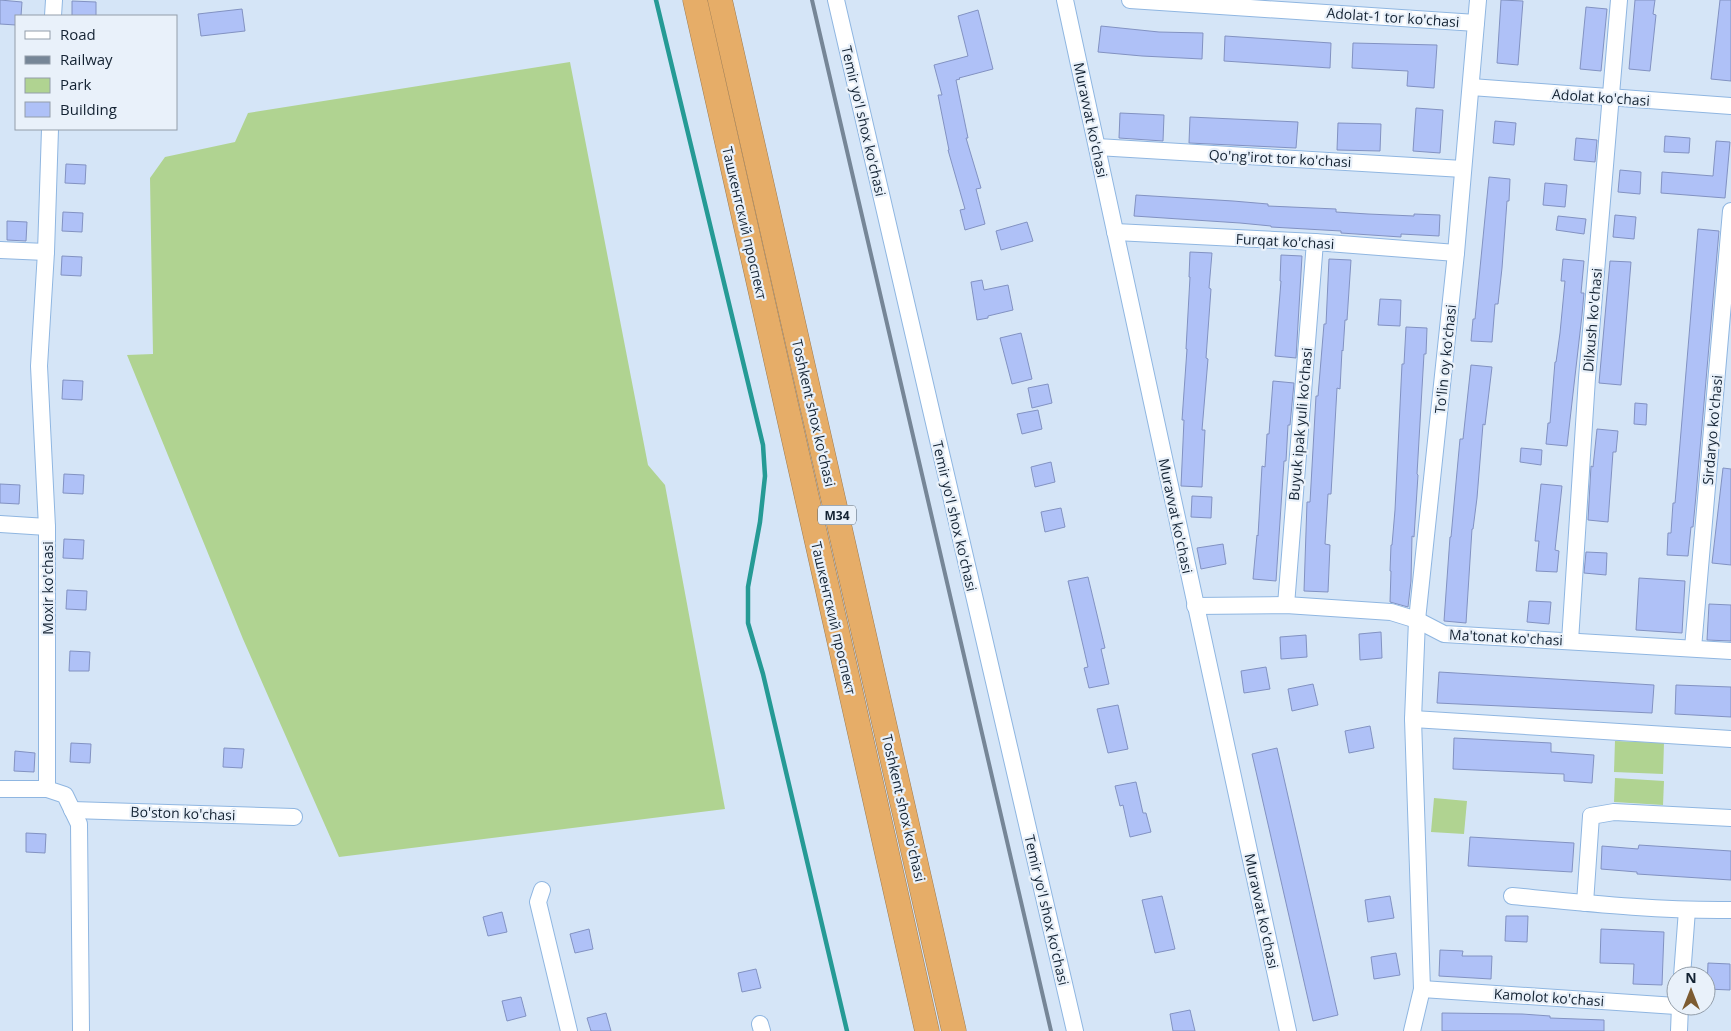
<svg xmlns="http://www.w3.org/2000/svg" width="1731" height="1031" viewBox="0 0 1731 1031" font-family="'Open Sans',sans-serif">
	<rect width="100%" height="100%" fill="#d5e5f7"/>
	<g fill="#b0d391">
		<path d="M 570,62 L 648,465 L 665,485 L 725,809 L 339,857 L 243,639 L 127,355 L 153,354 L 150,178 L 165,157 L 235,142 L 248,113 Z"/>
		<path d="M 1615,741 L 1664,743 L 1663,774 L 1614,772 Z"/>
		<path d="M 1615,778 L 1664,781 L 1663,805 L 1614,802 Z"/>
		<path d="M 1434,798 L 1467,801 L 1464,834 L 1431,832 Z"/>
	</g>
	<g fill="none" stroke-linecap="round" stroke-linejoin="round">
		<path stroke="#259a95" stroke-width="4.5" d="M 656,0 L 763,445 L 765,476 L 760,522 L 748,587 L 748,623 L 763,674 L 847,1031"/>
	</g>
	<g fill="#afc1f7" stroke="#8292c2">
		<path d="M 0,0 L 22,2 L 21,16 L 16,16 L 16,25 L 0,24 Z"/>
		<path d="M 1501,0 L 1523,1 L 1518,65 L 1497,63 Z"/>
		<path d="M 1635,0 L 1655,0 L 1653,14 L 1656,15 L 1650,71 L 1629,69 Z"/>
		<path d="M 1720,0 L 1731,0 L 1731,81 L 1711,79 Z"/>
		<path d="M 72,1 L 96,2 L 96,16 L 72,16 Z"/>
		<path d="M 1586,7 L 1607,9 L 1601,71 L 1580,69 Z"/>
		<path d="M 242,9 L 245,31 L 201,36 L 198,14 Z"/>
		<path d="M 978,10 L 993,69 L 959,78 L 960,79 L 956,80 L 968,138 L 966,138 L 981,188 L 976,189 L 985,224 L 965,230 L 960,210 L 965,209 L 948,150 L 949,150 L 938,95 L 942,95 L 934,65 L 968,56 L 958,16 Z"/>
		<path d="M 1101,26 L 1159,32 L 1203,33 L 1202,59 L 1142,56 L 1098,52 Z"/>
		<path d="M 1225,36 L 1331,43 L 1330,68 L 1224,61 Z"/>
		<path d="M 1353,43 L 1437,45 L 1434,88 L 1407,86 L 1408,71 L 1352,68 Z"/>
		<path d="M 1416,108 L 1443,110 L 1440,153 L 1413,151 Z"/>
		<path d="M 1120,113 L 1164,115 L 1163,141 L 1119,138 Z"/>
		<path d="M 1190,117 L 1298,122 L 1296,148 L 1189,143 Z"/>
		<path d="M 1495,121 L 1516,123 L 1514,145 L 1493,143 Z"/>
		<path d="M 1338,123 L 1381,124 L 1380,151 L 1337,150 Z"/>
		<path d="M 1665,136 L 1690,138 L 1689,153 L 1664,152 Z"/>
		<path d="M 1576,138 L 1597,140 L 1595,162 L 1574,160 Z"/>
		<path d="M 1716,141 L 1730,142 L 1725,198 L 1661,193 L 1662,172 L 1713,176 Z"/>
		<path d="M 66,164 L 86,165 L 85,184 L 65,183 Z"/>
		<path d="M 1620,170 L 1641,172 L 1640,194 L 1618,192 Z"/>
		<path d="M 1489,177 L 1510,179 L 1509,201 L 1507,201 L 1502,268 L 1498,304 L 1495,304 L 1492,342 L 1471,341 L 1473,319 L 1475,319 Z"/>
		<path d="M 1545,183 L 1567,185 L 1565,207 L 1543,205 Z"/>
		<path d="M 1136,195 L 1233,201 L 1268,204 L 1268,206 L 1336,209 L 1336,212 L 1368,214 L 1414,216 L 1414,214 L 1440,215 L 1439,236 L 1401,234 L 1401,237 L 1341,233 L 1341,231 L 1271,227 L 1271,226 L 1240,223 L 1134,216 Z"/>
		<path d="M 63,212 L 83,213 L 82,232 L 62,231 Z"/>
		<path d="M 1615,215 L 1636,217 L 1634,239 L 1613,237 Z"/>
		<path d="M 1558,216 L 1586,219 L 1584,234 L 1556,230 Z"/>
		<path d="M 7,221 L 27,222 L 26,241 L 7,240 Z"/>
		<path d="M 1027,222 L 1033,241 L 1001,250 L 996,231 Z"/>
		<path d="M 1698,229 L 1719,231 L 1696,495 L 1693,527 L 1691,527 L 1688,556 L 1667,555 L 1668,533 L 1671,533 L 1673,503 L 1675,503 Z"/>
		<path d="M 1190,252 L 1212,253 L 1209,288 L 1211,289 L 1206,358 L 1208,359 L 1202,430 L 1205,430 L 1202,487 L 1181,486 L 1184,420 L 1182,420 L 1187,349 L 1186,349 L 1190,277 L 1189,277 Z"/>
		<path d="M 1281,255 L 1302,256 L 1296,358 L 1275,356 L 1281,281 L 1280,281 Z"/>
		<path d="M 62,256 L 82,257 L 81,276 L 61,275 Z"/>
		<path d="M 1329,259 L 1351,260 L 1347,320 L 1345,320 L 1343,351 L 1342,350 L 1340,389 L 1337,388 L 1331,494 L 1328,494 L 1325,544 L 1330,545 L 1328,592 L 1304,591 L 1307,502 L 1310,502 L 1316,396 L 1318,396 L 1324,324 L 1326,324 Z"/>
		<path d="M 1563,259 L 1584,261 L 1581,293 L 1584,293 L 1582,315 L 1567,446 L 1546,444 L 1548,423 L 1550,423 L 1555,362 L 1556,362 L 1560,333 L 1565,281 L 1561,281 Z"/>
		<path d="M 1610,261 L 1631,262 L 1621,385 L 1599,383 Z"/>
		<path d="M 982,280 L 984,290 L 1008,285 L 1013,310 L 988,316 L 988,318 L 977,320 L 971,282 Z"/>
		<path d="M 1380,299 L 1401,300 L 1400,326 L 1378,325 Z"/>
		<path d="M 1406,327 L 1427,328 L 1426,354 L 1424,354 L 1417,474 L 1418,475 L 1414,537 L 1412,536 L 1411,581 L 1408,607 L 1390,602 L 1391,571 L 1390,571 L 1391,545 L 1392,545 L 1395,510 L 1402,364 L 1404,364 Z"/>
		<path d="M 1021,333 L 1032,379 L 1012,384 L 1000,338 Z"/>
		<path d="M 1471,365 L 1492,367 L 1485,425 L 1483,424 L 1477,498 L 1473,529 L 1472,529 L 1466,623 L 1444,621 L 1450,537 L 1451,537 L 1460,439 L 1463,439 Z"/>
		<path d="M 63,380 L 83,381 L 82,400 L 62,399 Z"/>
		<path d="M 1273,381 L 1294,383 L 1290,425 L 1288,425 L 1286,461 L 1284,461 L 1276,581 L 1253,579 L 1257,535 L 1258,536 L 1262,466 L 1265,467 L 1267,434 L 1269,434 Z"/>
		<path d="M 1048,384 L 1052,403 L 1032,408 L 1028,388 Z"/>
		<path d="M 1635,403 L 1647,404 L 1646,425 L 1634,424 Z"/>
		<path d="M 1038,410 L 1042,429 L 1022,434 L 1017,414 Z"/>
		<path d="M 1597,429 L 1618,431 L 1616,452 L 1613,452 L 1608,522 L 1588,520 L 1591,466 L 1593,467 Z"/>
		<path d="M 1521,448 L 1542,450 L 1541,465 L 1520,462 Z"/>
		<path d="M 1051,462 L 1055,482 L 1035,487 L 1031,467 Z"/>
		<path d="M 1723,468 L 1731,469 L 1731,565 L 1712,563 Z"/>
		<path d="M 64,474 L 84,475 L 83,494 L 63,493 Z"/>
		<path d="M 0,484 L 20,485 L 19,504 L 0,503 Z"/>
		<path d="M 1541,484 L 1562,486 L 1555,550 L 1559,551 L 1557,572 L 1536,571 L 1539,541 L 1535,541 Z"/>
		<path d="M 1192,496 L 1212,497 L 1211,518 L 1191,517 Z"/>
		<path d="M 1061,508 L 1065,527 L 1045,532 L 1041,512 Z"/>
		<path d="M 64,539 L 84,540 L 83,559 L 63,558 Z"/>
		<path d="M 1223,544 L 1226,564 L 1201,569 L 1197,548 Z"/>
		<path d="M 1586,552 L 1607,553 L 1606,575 L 1584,573 Z"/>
		<path d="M 1088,577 L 1105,648 L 1101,649 L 1109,684 L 1089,688 L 1084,668 L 1088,667 L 1068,581 Z"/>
		<path d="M 1639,578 L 1685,581 L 1682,633 L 1636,630 Z"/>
		<path d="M 67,590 L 87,591 L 86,610 L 66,609 Z"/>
		<path d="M 1529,601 L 1551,602 L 1549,624 L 1527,622 Z"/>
		<path d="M 1709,604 L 1731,605 L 1731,641 L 1707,640 Z"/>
		<path d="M 1381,632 L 1382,658 L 1360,660 L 1359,634 Z"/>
		<path d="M 1306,635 L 1307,657 L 1281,659 L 1280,637 Z"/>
		<path d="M 70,651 L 90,652 L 89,671 L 69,671 Z"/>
		<path d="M 1266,667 L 1270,689 L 1244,693 L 1241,671 Z"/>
		<path d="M 1439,672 L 1654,685 L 1652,713 L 1437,703 Z"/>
		<path d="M 1313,684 L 1318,705 L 1292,711 L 1288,689 Z"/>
		<path d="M 1676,685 L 1731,687 L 1731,717 L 1675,714 Z"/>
		<path d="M 1118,705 L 1128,749 L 1108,753 L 1097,709 Z"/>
		<path d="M 1370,726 L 1374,748 L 1349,753 L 1345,731 Z"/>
		<path d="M 1454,738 L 1551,743 L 1551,752 L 1594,755 L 1592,783 L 1564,781 L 1564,774 L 1453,769 Z"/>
		<path d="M 71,743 L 91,744 L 90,763 L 70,762 Z"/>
		<path d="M 224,748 L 244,749 L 242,768 L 223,767 Z"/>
		<path d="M 1277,748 L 1338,1015 L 1313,1021 L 1252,754 Z"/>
		<path d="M 15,751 L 35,753 L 34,772 L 14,771 Z"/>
		<path d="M 1136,782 L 1143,813 L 1146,813 L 1151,832 L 1130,837 L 1123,805 L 1120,806 L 1115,786 Z"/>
		<path d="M 26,833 L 46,834 L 45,853 L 26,852 Z"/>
		<path d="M 1470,837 L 1574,843 L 1572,872 L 1468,866 Z"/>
		<path d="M 1639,845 L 1731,851 L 1731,880 L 1637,874 L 1637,872 L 1601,869 L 1602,846 L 1638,849 Z"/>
		<path d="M 1162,896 L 1175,949 L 1155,953 L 1142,900 Z"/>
		<path d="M 1390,896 L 1394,918 L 1368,922 L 1365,900 Z"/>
		<path d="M 502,912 L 507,932 L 488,936 L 483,917 Z"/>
		<path d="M 1506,916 L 1528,916 L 1527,942 L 1505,941 Z"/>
		<path d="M 589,929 L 593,949 L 575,953 L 570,934 Z"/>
		<path d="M 1601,929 L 1664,932 L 1662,985 L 1633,984 L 1634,964 L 1600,963 Z"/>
		<path d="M 1440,950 L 1463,951 L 1462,956 L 1492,956 L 1491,979 L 1439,976 Z"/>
		<path d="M 1396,953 L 1400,975 L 1374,979 L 1371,957 Z"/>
		<path d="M 1708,963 L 1730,964 L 1730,990 L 1707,989 Z"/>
		<path d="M 756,969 L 761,988 L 742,992 L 738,973 Z"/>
		<path d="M 521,997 L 526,1016 L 507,1021 L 502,1001 Z"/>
		<path d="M 1190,1010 L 1195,1031 L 1173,1031 L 1170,1014 Z"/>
		<path d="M 606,1013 L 611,1031 L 591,1031 L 587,1018 Z"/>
		<path d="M 1442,1013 L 1522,1014 L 1550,1016 L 1550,1018 L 1604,1020 L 1604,1031 L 1442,1031 Z"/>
	</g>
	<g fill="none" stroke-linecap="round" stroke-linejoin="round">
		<defs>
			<g id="minor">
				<path d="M 836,0 L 1075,1031"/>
				<path d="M 1065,0 L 1288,1031"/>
				<path d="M 1130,0 L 1476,23"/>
				<path d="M 53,16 L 54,0"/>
				<path d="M 1471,87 L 1731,106"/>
				<path d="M 50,129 L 46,252 L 39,366 L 47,527 L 47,789 L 65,795 L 79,824 L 81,1031"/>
				<path d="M 1097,147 L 1463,169"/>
				<path d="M 1115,232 L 1315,242 L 1456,253"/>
				<path d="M 0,250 L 46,252"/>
				<path d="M 0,524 L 47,527"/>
				<path d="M 1286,605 L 1315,242"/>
				<path d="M 1195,606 L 1286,605 L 1391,612 L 1417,620 L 1444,634 L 1731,651"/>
				<path d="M 1570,641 L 1587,378 L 1619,0"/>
				<path d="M 1693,648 L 1731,211"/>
				<path d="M 1413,719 L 1731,739"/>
				<path d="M 0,789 L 47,789"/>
				<path d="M 72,810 L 294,817"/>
				<path d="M 542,890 L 538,902 L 569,1031"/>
				<path d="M 1512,896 C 1585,903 1658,911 1731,910"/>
				<path d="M 1585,903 L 1591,816 L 1614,812 L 1731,818"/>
				<path d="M 1682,976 L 1687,910"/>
				<path d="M 1422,989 L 1676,1006"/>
				<path d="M 760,1024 L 762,1031"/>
				<path d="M 1412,1031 L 1422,989 L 1413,719 L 1417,620 L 1456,253 L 1478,0"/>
				<path d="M 1679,1031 L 1680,1006"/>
			</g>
			<g id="highway">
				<path d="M 695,0 L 927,1031"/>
				<path d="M 720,0 L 954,1031"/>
			</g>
		</defs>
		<use href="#minor" stroke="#8fb6e1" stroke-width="18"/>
		<use href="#highway" stroke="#9c7c55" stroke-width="25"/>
		<use href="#minor" stroke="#fff" stroke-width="16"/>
		<use href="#highway" stroke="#e6ad68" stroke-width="24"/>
		<path stroke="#768697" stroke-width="4" d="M 812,0 L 1051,1031"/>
	</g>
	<g text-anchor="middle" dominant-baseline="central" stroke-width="4.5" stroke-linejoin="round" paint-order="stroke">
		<rect fill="#e9f1fa" stroke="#53606e" stroke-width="1" x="818" y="505.5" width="38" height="19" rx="4"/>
		<g font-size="12" font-weight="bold" fill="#132232">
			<text x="837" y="515">M34</text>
		</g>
		<g font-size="14" fill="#132232" stroke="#e9f1fa">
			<text transform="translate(1393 17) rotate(4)">Adolat-1 tor ko'chasi</text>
			<text transform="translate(1601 97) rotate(4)">Adolat ko'chasi</text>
			<text transform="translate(1091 120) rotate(78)">Muravvat ko'chasi</text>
			<text transform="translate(864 121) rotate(77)">Temir yo'l shox ko'chasi</text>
			<text transform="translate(1280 158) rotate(3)">Qo'ng'irot tor ko'chasi</text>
			<text transform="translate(745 223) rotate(77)">Ташкентский проспект</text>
			<text transform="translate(1285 241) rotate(3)">Furqat ko'chasi</text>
			<text transform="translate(1592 320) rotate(-85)">Dilxush ko'chasi</text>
			<text transform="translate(1445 359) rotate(-84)">To'lin oy ko'chasi</text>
			<text transform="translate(814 413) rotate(77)">Toshkent shox ko'chasi</text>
			<text transform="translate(1300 424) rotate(-85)">Buyuk ipak yuli ko'chasi</text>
			<text transform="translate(1712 430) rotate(-85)">Sirdaryo ko'chasi</text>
			<text transform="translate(955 516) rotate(77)">Temir yo'l shox ko'chasi</text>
			<text transform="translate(1176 516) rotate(78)">Muravvat ko'chasi</text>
			<text transform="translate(47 588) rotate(-90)">Moxir ko'chasi</text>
			<text transform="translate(834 618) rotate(77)">Ташкентский проспект</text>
			<text transform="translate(1506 637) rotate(3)">Ma'tonat ko'chasi</text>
			<text transform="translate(904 808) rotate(77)">Toshkent shox ko'chasi</text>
			<text transform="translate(183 813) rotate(2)">Bo'ston ko'chasi</text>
			<text transform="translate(1047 910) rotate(77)">Temir yo'l shox ko'chasi</text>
			<text transform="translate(1262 911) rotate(78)">Muravvat ko'chasi</text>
			<text transform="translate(1549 997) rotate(4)">Kamolot ko'chasi</text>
		</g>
	</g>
	<rect x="15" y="15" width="162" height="115" fill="#e9f1fa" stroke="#939eaa"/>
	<rect x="25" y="31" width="25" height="8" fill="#ffffff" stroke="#939eaa"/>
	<text x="60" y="40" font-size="15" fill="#132232">Road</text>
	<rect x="25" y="56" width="25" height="8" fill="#768697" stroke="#939eaa"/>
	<text x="60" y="65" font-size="15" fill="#132232">Railway</text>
	<rect x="25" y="78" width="25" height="15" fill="#b0d391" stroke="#939eaa"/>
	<text x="60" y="90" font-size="15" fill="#132232">Park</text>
	<rect x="25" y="102" width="25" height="15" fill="#afc1f7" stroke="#939eaa"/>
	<text x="60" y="115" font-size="15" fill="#132232">Building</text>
	<g transform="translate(1691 991)"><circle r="24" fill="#e9f1fa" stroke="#939eaa"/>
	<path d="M0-4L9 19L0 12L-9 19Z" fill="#7c5b31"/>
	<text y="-8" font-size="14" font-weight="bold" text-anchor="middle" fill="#132232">N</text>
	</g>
</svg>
